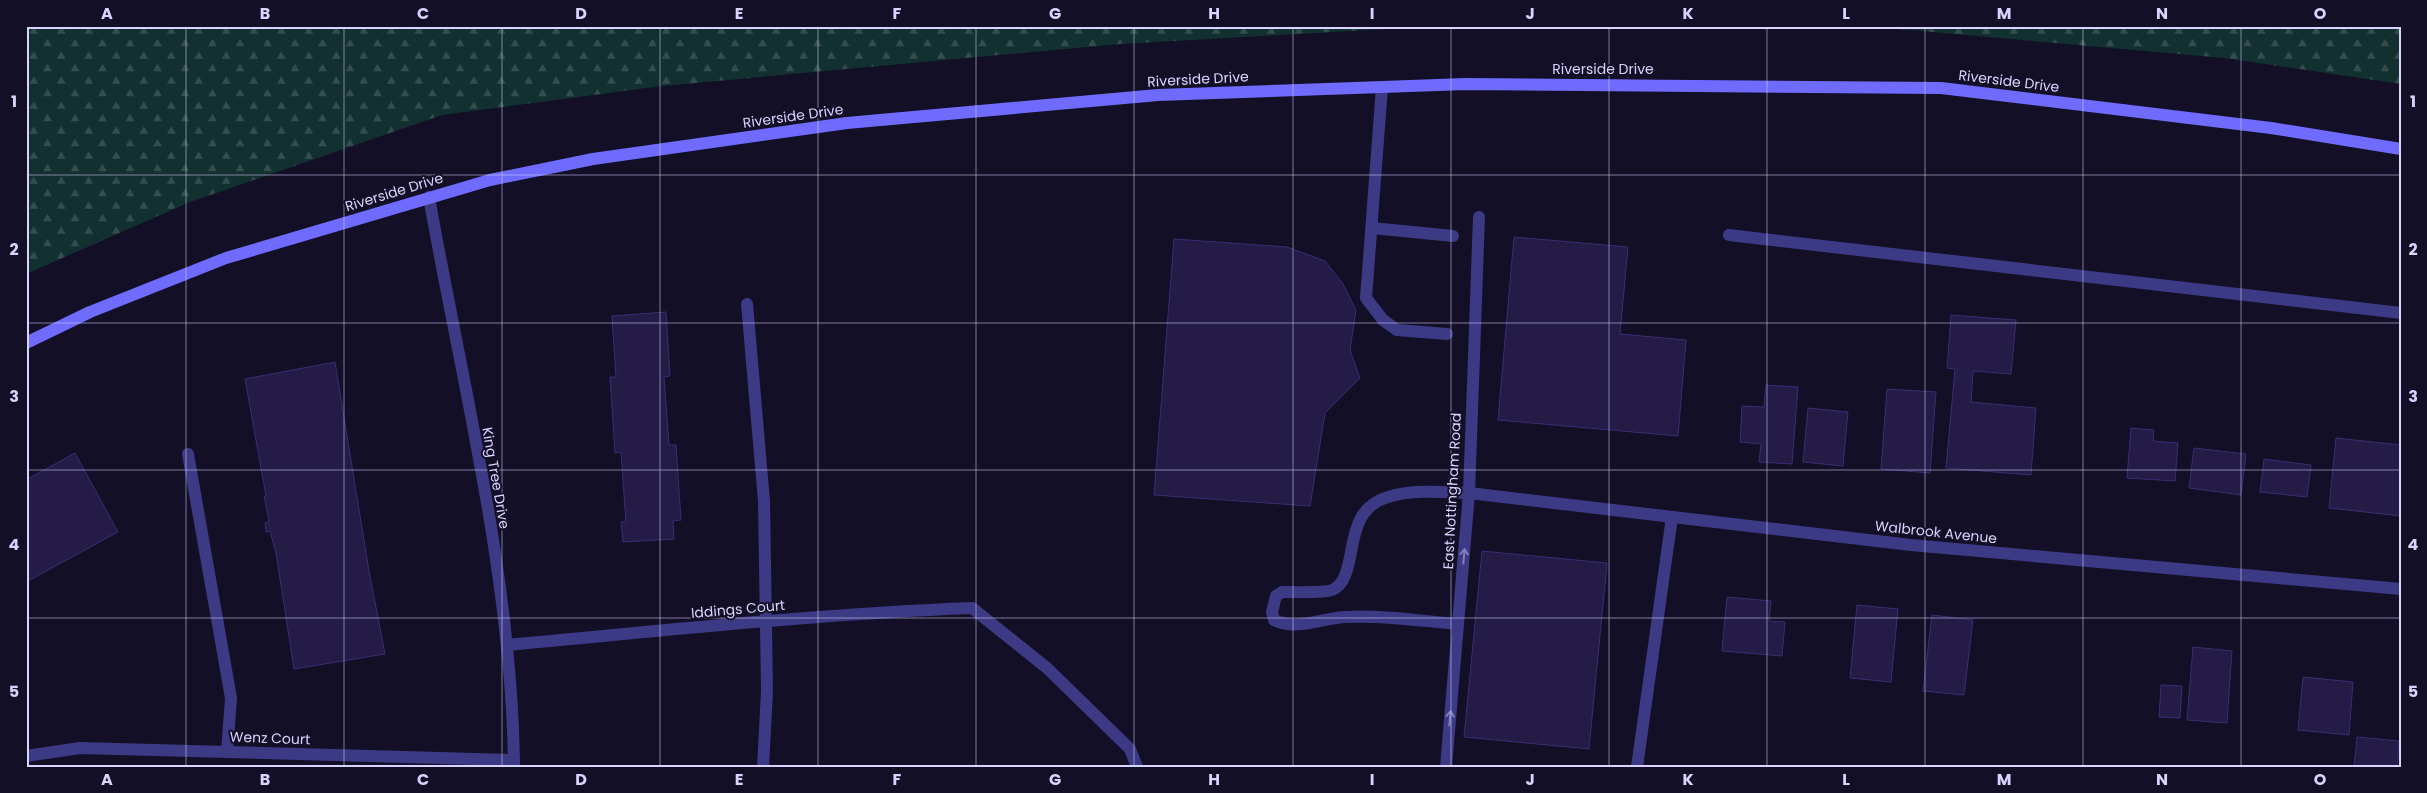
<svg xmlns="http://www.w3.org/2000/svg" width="2427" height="793" viewBox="0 0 2427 793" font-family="Poppins,sans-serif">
	<defs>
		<pattern id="forest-firs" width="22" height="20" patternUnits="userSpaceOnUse" patternTransform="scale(1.25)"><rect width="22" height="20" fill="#12302f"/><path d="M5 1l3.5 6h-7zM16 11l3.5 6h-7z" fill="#344d4e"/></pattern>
	</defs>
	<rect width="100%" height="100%" fill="#130f26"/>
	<g fill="url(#forest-firs)">
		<path d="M 26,26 L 1439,26 L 1120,44 L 662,86 L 442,115 L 190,202 L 26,274 Z"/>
		<path d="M 1865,26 L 2401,26 L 2401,84 L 2224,58 Z"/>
	</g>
	<g fill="#241b47" stroke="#3b2d73">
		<path d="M 1514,237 L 1628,247 L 1620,334 L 1686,340 L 1678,436 L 1498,420 Z"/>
		<path d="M 1174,239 L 1287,247 L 1325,261 L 1343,284 L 1356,310 L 1350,350 L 1360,378 L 1325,413 L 1310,506 L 1154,495 Z"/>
		<path d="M 666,312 L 670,376 L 664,377 L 669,445 L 676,445 L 681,520 L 673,521 L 674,539 L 623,542 L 621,522 L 626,522 L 621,452 L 615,453 L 610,377 L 616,377 L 612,316 Z"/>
		<path d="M 1951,315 L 2016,320 L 2011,374 L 1973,371 L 1971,402 L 2036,408 L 2031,475 L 1946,468 L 1955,369 L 1947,368 Z"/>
		<path d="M 335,362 L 369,571 L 385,654 L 294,669 L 276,553 L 270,531 L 266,532 L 265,523 L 269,522 L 264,496 L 266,496 L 245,379 Z"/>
		<path d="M 1766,385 L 1798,387 L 1792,464 L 1759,462 L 1761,444 L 1740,442 L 1742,406 L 1764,407 Z"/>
		<path d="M 1887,389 L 1936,392 L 1930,473 L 1881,469 Z"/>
		<path d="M 1808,408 L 1848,412 L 1843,466 L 1803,462 Z"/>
		<path d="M 2131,428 L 2154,430 L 2153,441 L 2178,443 L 2175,481 L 2127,478 Z"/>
		<path d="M 2336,438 L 2401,445 L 2401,516 L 2329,508 Z"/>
		<path d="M 2194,448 L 2246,454 L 2241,495 L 2189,488 Z"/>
		<path d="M 75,453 L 118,532 L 26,582 L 26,480 Z"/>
		<path d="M 2264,459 L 2311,465 L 2307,497 L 2260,492 Z"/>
		<path d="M 1482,551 L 1607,563 L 1589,749 L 1464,737 Z"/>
		<path d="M 1727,597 L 1771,601 L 1769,621 L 1785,622 L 1782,656 L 1722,651 Z"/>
		<path d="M 1857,605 L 1898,609 L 1891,682 L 1850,678 Z"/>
		<path d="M 1932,615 L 1973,620 L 1964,695 L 1923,691 Z"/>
		<path d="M 2193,647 L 2232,651 L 2227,723 L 2187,720 Z"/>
		<path d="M 2303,677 L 2353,682 L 2349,735 L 2298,730 Z"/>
		<path d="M 2161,685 L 2182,686 L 2180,718 L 2159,717 Z"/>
		<path d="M 2357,737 L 2399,741 L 2397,767 L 2354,767 Z"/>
	</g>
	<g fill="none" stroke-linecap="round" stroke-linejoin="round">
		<g stroke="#3d3a85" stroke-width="12">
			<path d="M 1382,87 L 1366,298 L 1383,320 L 1397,330 L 1447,334"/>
			<path d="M 1372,228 L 1453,236"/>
			<path d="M 1729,235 L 2401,313"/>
			<path d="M 747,304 L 764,501 L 767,691 L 763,767"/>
			<path d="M 188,454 L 231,698 L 227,752"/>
			<path d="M 972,608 L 1047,668 L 1130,749 L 1137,767"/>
			<path d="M 1458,624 C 1421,621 1383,615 1346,617 C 1322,618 1297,631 1274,620 L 1272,612 L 1276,596 L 1282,592 C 1292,592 1325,593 1332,590 C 1362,577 1338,511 1388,497 C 1414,489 1442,492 1469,493"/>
			<path d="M 1637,767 L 1672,517"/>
		</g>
		<g stroke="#3d3a85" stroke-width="12">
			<path d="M 429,197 C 462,384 512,576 514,767"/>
			<path d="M 1469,493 L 1911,545 L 2401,589"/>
			<path d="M 507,645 C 661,631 816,614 972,608"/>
			<path d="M 26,756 L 80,748 L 514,760"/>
			<path d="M 1446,767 L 1469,493 L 1479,217"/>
		</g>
		<path stroke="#6f6bff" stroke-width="12" d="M 26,343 L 90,312 L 226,258 L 490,180 L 593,159 L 847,123 L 1158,95 L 1466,84 L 1941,88 L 2271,128 L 2401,149"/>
	</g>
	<defs><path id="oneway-shaft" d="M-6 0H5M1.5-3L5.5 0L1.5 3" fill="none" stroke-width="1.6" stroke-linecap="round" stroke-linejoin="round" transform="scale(1.25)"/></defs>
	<g stroke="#837fbc">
		<use href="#oneway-shaft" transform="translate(1464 556) rotate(-85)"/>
		<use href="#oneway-shaft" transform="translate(1450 718) rotate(-85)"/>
	</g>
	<path fill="none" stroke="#d9d4ff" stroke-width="1" stroke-opacity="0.55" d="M 186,26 L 186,767M 344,26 L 344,767M 502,26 L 502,767M 660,26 L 660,767M 818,26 L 818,767M 976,26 L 976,767M 1134,26 L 1134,767M 1293,26 L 1293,767M 1451,26 L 1451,767M 1609,26 L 1609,767M 1767,26 L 1767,767M 1925,26 L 1925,767M 2083,26 L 2083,767M 2241,26 L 2241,767M 26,175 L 2401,175M 26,323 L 2401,323M 26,470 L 2401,470M 26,618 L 2401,618"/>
	<g text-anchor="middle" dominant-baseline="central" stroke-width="4" stroke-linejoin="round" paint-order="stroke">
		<g font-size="14" fill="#d9d4ff" stroke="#130f26">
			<text x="1603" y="69">Riverside Drive</text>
			<text transform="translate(1198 79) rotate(-3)">Riverside Drive</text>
			<text transform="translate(2009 81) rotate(7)">Riverside Drive</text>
			<text transform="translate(793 116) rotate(-8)">Riverside Drive</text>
			<text transform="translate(394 192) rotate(-17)">Riverside Drive</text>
			<text transform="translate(496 478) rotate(80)">King Tree Drive</text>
			<text transform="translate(1452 491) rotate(-87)">East Nottingham Road</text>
			<text transform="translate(1936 532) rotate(6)">Walbrook Avenue</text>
			<text transform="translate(738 609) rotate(-5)">Iddings Court</text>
			<text transform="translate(270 738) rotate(2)">Wenz Court</text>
		</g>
	</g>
	<rect width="2427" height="793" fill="none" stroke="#130f26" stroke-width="55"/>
	<rect x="28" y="28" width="2372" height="738" fill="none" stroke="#d9d4ff" stroke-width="2"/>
	<g font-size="16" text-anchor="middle" font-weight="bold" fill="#d9d4ff">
		<text x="107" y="19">A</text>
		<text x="265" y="19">B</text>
		<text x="423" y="19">C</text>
		<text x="581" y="19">D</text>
		<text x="739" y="19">E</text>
		<text x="897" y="19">F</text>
		<text x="1055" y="19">G</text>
		<text x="1214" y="19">H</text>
		<text x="1372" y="19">I</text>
		<text x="1530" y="19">J</text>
		<text x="1688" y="19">K</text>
		<text x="1846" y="19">L</text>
		<text x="2004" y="19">M</text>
		<text x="2162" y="19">N</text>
		<text x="2320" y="19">O</text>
		<text x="14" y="107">1</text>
		<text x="2413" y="107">1</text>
		<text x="14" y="255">2</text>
		<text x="2413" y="255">2</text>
		<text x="14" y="402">3</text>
		<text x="2413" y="402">3</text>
		<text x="14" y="550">4</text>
		<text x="2413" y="550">4</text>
		<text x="14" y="697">5</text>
		<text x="2413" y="697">5</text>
		<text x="107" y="785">A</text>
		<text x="265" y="785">B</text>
		<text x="423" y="785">C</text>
		<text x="581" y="785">D</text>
		<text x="739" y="785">E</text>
		<text x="897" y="785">F</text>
		<text x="1055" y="785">G</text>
		<text x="1214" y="785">H</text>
		<text x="1372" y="785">I</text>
		<text x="1530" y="785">J</text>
		<text x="1688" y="785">K</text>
		<text x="1846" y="785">L</text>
		<text x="2004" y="785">M</text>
		<text x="2162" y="785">N</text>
		<text x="2320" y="785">O</text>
	</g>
</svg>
